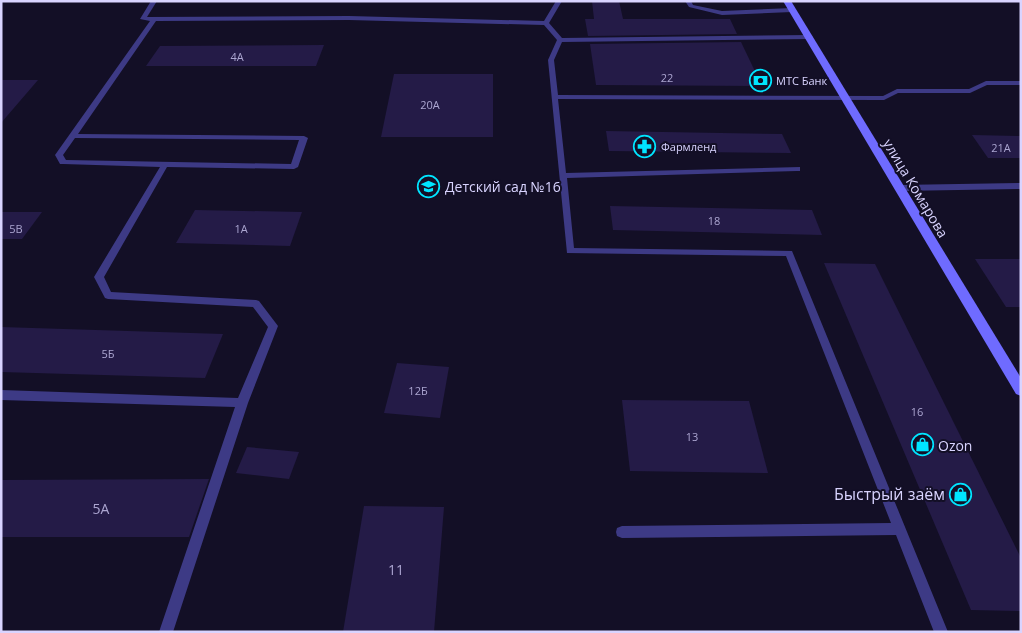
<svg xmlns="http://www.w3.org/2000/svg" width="1022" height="633" viewBox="0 0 1022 633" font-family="'Open Sans',sans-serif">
	<rect width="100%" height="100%" fill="#130f26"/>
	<g fill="#241b47">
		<path d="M 592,1 L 619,1 L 623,19 L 730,19 L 737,34 L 588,36 L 585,19 L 594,19 Z"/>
		<path d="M 741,42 L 762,86 L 596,85 L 590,44 Z"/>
		<path d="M 324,45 L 316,66 L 146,66 L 160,46 Z"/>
		<path d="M 394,74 L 493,74 L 493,137 L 381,137 Z"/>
		<path d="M 1,80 L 38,80 L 1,123 Z"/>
		<path d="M 606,131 L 782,134 L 791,153 L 609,151 Z"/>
		<path d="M 972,135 L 1021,136 L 1021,158 L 988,158 Z"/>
		<path d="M 610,206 L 812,210 L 822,235 L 613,230 Z"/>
		<path d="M 195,210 L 302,212 L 290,246 L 176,243 Z"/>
		<path d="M 1,212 L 42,212 L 22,239 L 1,239 Z"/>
		<path d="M 975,259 L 1021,259 L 1021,307 L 1006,307 Z"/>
		<path d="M 824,263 L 875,264 L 1021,558 L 1021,611 L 971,610 Z"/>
		<path d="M 1,327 L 223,334 L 205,378 L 1,372 Z"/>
		<path d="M 397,363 L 449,367 L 440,418 L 384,413 Z"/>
		<path d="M 622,400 L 749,401 L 768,473 L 630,471 Z"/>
		<path d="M 247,447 L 299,452 L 289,479 L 236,473 Z"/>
		<path d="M 209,479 L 189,537 L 1,537 L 1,480 Z"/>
		<path d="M 364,506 L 444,507 L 434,632 L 343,632 Z"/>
	</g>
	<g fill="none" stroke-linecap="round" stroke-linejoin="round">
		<g fill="#3d3a85" fill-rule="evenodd">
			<path d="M 151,1 L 157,1 L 147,17 L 349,16 L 544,21 L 556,1 L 562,1 L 549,23 L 562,38 L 810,35 L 813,37 L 810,39 L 562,42 L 554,60 L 558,95 L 883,96 L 897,89 L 969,89 L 986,81 L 1021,81 L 1021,85 L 987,85 L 970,93 L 898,93 L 884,100 L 558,99 L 566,173 L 800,167 L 800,171 L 797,171 L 567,178 L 574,248 L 792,251 L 948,632 L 934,632 L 896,535 L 622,538 L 617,536 L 616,532 L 617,528 L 622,526 L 891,523 L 786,256 L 567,253 L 548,60 L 557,40 L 544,25 L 349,20 L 156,21 L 78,134 L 304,136 L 308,138 L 298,167 L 294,169 L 167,167 L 104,277 L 111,292 L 256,300 L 259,301 L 278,326 L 248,403 L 173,632 L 159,632 L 235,407 L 1,400 L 1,390 L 238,398 L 268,327 L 253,307 L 108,299 L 105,298 L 94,277 L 160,167 L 63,164 L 60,164 L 55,155 L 150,21 L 140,19 ZM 75,138 L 299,140 L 291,164 L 66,160 L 63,155 Z"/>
			<path d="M 685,1 L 691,1 L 693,5 L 722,11 L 792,8 L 795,10 L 792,12 L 722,15 L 689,7 Z"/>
			<path d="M 1021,183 L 1021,189 L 899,191 L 895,188 L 899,185 Z"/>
		</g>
		<path fill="#6f6bff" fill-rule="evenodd" d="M 783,1 L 791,1 L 1021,378 L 1021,396 L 1016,394 Z"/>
	</g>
	<defs>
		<symbol id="bank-ring" viewBox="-11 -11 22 22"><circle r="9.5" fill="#130f26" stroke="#00e5ff" stroke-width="1.5"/><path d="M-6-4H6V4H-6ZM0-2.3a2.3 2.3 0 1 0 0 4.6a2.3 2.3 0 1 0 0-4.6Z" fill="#00e5ff"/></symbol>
		<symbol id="pharmacy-ring" viewBox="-11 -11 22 22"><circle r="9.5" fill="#130f26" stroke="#00e5ff" stroke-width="1.5"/><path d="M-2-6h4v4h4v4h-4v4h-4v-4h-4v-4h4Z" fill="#00e5ff"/></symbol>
		<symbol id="school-ring" viewBox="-11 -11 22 22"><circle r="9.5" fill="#130f26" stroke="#00e5ff" stroke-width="1.5"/><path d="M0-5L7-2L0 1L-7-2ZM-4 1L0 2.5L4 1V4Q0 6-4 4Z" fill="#00e5ff"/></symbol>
		<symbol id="shop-ring" viewBox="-11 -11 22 22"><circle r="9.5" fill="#130f26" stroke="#00e5ff" stroke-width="1.5"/><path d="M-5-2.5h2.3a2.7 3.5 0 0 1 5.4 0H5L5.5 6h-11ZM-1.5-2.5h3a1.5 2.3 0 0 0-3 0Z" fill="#00e5ff"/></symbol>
	</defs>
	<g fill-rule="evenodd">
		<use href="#bank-ring" x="748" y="68" width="25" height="25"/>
		<use href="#pharmacy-ring" x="632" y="134" width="25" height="25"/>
		<use href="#school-ring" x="416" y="174" width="25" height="25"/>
		<use href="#shop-ring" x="910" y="432" width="25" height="25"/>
		<use href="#shop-ring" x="948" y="482" width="25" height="25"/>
	</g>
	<g text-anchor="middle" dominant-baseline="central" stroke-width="4" stroke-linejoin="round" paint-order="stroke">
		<g font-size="11" fill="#aca6d1">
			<text x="237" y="56">4А</text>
			<text x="667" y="77">22</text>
			<text x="430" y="104">20А</text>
			<text x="1001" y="147">21А</text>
			<text x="714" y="220">18</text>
			<text x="16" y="228">5В</text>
			<text x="241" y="228">1А</text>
			<text x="108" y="353">5Б</text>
			<text x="418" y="390">12Б</text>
			<text x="917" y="411">16</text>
			<text x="692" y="436">13</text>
		</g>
		<g font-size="11" fill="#d9d4ff" stroke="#130f26" text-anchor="start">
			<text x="776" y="80">МТС Банк</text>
			<text x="661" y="146">Фармленд</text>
		</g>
		<g font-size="14" fill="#d9d4ff" stroke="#130f26" text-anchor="start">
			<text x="445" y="186">Детский сад №16</text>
			<text x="938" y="445">Ozon</text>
		</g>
		<g font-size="14" fill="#d9d4ff" stroke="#130f26">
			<text transform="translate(916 188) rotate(59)">улица Комарова</text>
		</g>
		<g font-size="14" fill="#aca6d1">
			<text x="101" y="508">5А</text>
			<text x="396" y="569">11</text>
		</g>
		<g font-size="16" fill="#d9d4ff" stroke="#130f26" text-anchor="end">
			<text x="945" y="494">Быстрый заём</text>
		</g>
	</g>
	<rect width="1022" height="633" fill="none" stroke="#d9d4ff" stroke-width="5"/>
</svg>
